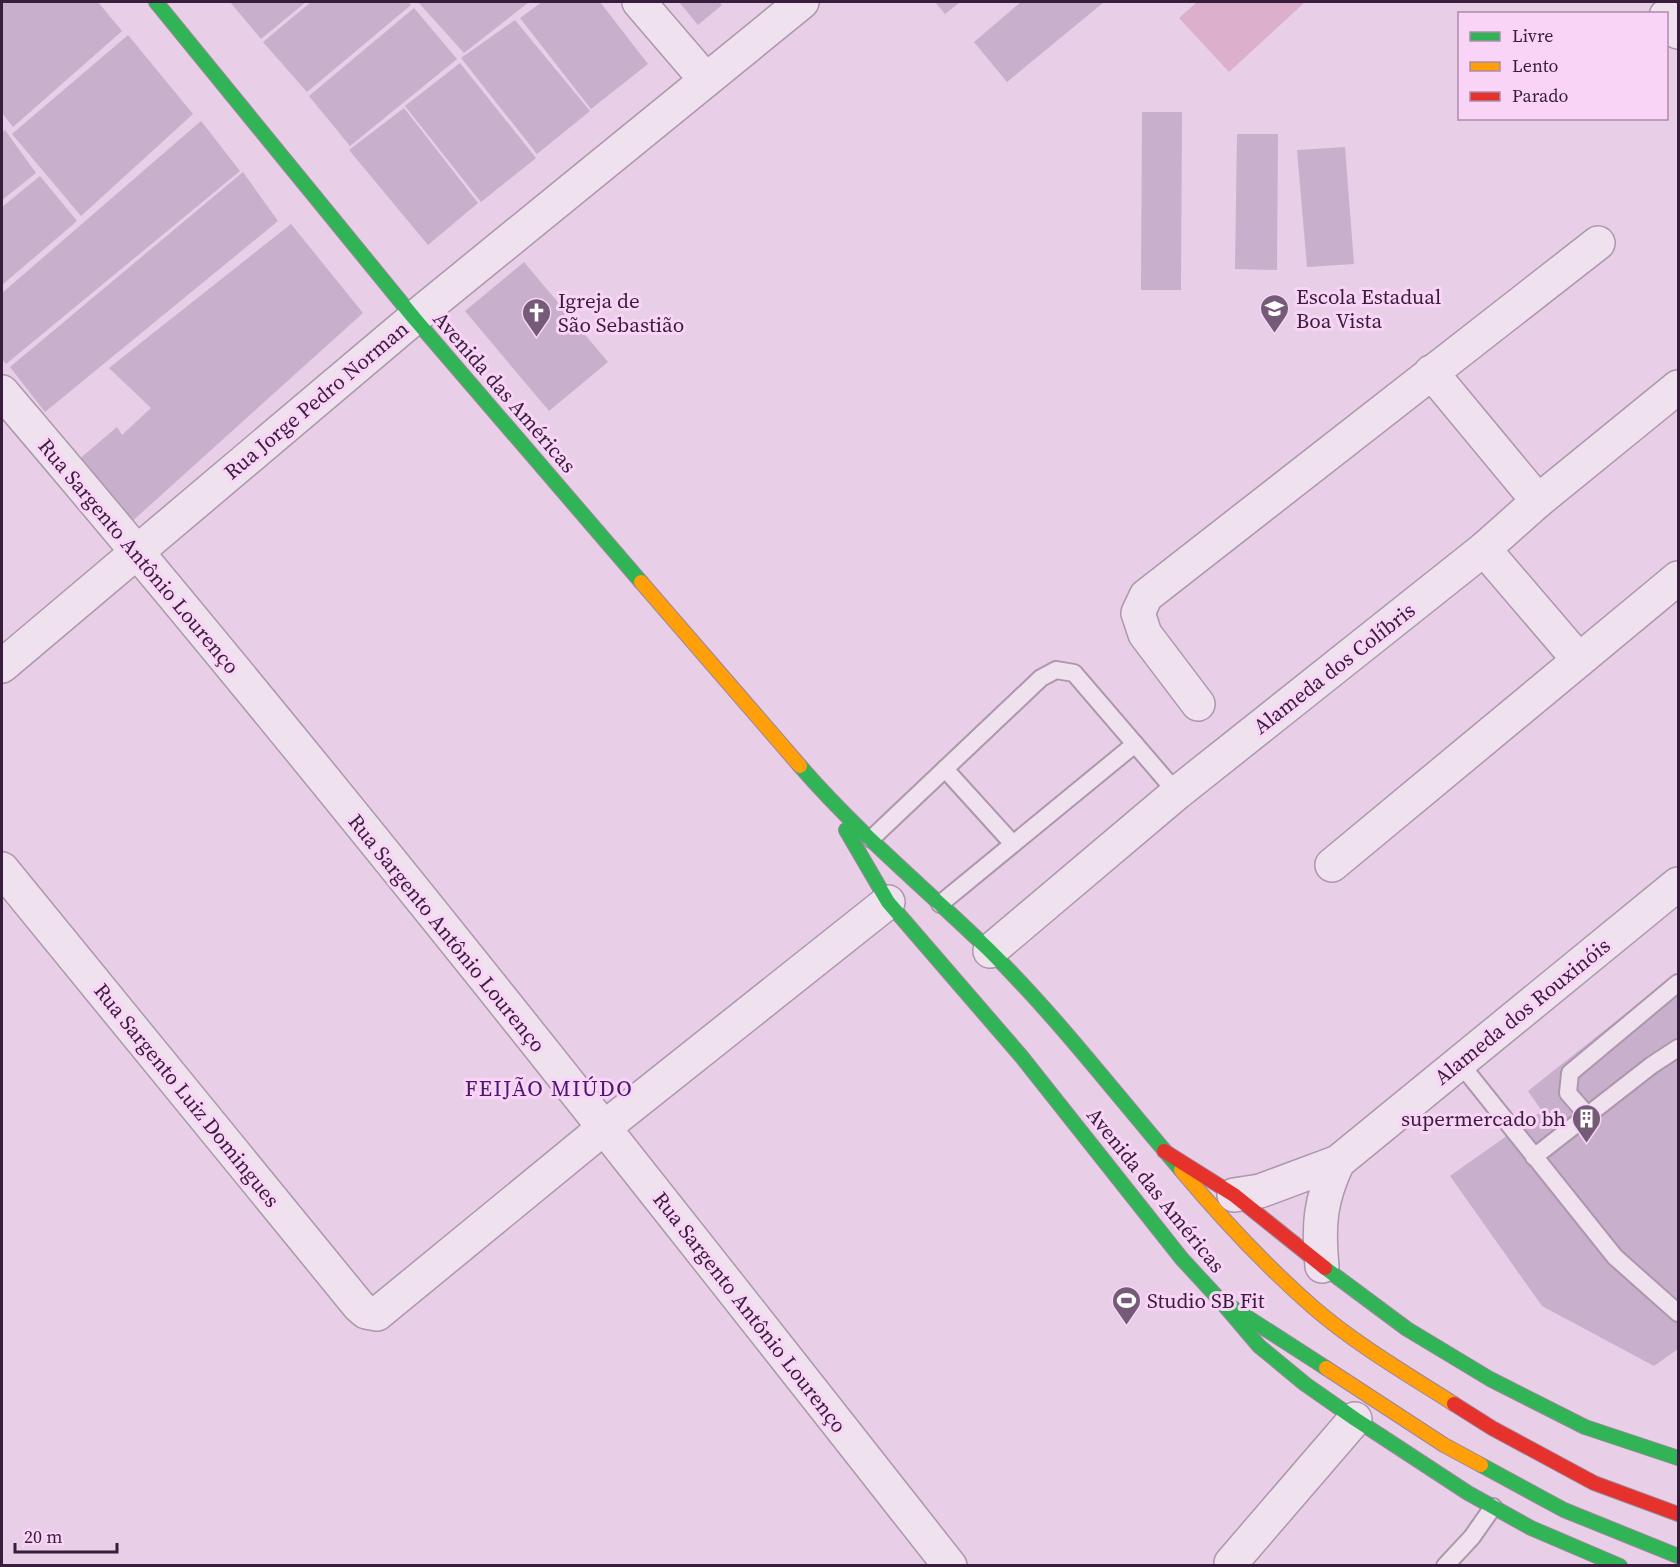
<svg xmlns="http://www.w3.org/2000/svg" width="1680" height="1567" viewBox="0 0 1680 1567" font-family="'Source Serif 4',serif">
	<rect width="100%" height="100%" fill="#e8cee6"/>
	<path fill="#dcafcc" d="M 1197,2 L 1305,2 L 1229,72 L 1179,18 Z"/>
	<g fill="#c8afcb">
		<path d="M 2,2 L 98,2 L 122,31 L 13,127 L 2,113 Z"/>
		<path d="M 230,2 L 306,2 L 261,39 Z"/>
		<path d="M 311,2 L 408,2 L 411,5 L 307,92 L 263,42 Z"/>
		<path d="M 418,2 L 529,2 L 464,53 Z"/>
		<path d="M 542,2 L 600,2 L 648,64 L 591,109 L 520,18 Z"/>
		<path d="M 679,2 L 719,2 L 722,5 L 698,25 Z"/>
		<path d="M 935,2 L 960,2 L 945,14 Z"/>
		<path d="M 1021,2 L 1104,2 L 1007,82 L 974,42 Z"/>
		<path d="M 414,8 L 457,59 L 350,146 L 309,96 Z"/>
		<path d="M 515,20 L 590,111 L 537,154 L 461,58 Z"/>
		<path d="M 128,35 L 193,114 L 81,216 L 12,134 Z"/>
		<path d="M 460,63 L 536,158 L 481,202 L 405,106 Z"/>
		<path d="M 404,108 L 478,203 L 428,245 L 349,150 Z"/>
		<path d="M 1142,112 L 1182,112 L 1181,290 L 1141,290 Z"/>
		<path d="M 201,121 L 240,171 L 6,364 L 2,359 L 2,293 Z"/>
		<path d="M 5,130 L 36,173 L 2,200 L 2,133 Z"/>
		<path d="M 1237,134 L 1278,134 L 1277,270 L 1235,269 Z"/>
		<path d="M 1345,147 L 1354,264 L 1307,267 L 1297,150 Z"/>
		<path d="M 243,172 L 278,221 L 45,412 L 10,367 Z"/>
		<path d="M 40,176 L 77,221 L 2,285 L 2,207 Z"/>
		<path d="M 291,224 L 363,313 L 128,525 L 77,461 L 117,427 L 122,435 L 151,408 L 109,368 Z"/>
		<path d="M 524,262 L 608,362 L 549,411 L 465,311 Z"/>
		<path d="M 1678,972 L 1678,1349 L 1654,1366 L 1542,1306 L 1450,1176 L 1542,1111 L 1528,1091 Z"/>
	</g>
	<g fill="none" stroke-linecap="round" stroke-linejoin="round">
		<defs>
			<g id="lane">
				<path d="M 945,769 L 1013,844"/>
				<path d="M 871,839 L 1041,678 L 1056,670 L 1074,673 L 1177,793"/>
				<path d="M 940,904 L 1135,744"/>
				<path d="M 1459,1062 L 1615,1257 L 1678,1313"/>
				<path d="M 1588,1116 L 1568,1093 L 1570,1073 L 1678,983"/>
				<path d="M 1534,1157 L 1652,1065 L 1678,1048"/>
				<path d="M 1445,1566 L 1472,1537 L 1493,1507"/>
			</g>
			<g id="street">
				<path d="M 639,2 L 706,80"/>
				<path d="M 1666,16 L 1678,32"/>
				<path d="M 1431,372 L 1538,501"/>
				<path d="M 2,392 C 328,774 639,1171 950,1566"/>
				<path d="M 1484,549 L 1579,660"/>
				<path d="M 2,666 L 414,318 L 802,2"/>
				<path d="M 1198,704 L 1145,634 L 1138,613 L 1146,596 L 1598,243"/>
				<path d="M 1332,865 L 1678,578"/>
				<path d="M 2,869 L 359,1306 L 366,1312 L 377,1314 L 605,1127 L 888,902"/>
				<path d="M 990,951 L 1177,793 L 1484,549 L 1538,501 L 1678,387"/>
				<path d="M 1234,1195 L 1260,1191 L 1338,1162 L 1678,884"/>
				<path d="M 1322,1266 C 1318,1225 1320,1200 1338,1162"/>
				<path d="M 1231,1563 L 1355,1419"/>
			</g>
			<g id="fast">
				<path d="M 156,2 L 414,318 L 641,582"/>
				<path d="M 800,766 C 858,833 926,889 989,950 C 1059,1019 1117,1096 1181,1170"/>
				<path d="M 846,830 L 888,902 L 1021,1056 L 1182,1259 L 1219,1299 L 1326,1368"/>
				<path d="M 1325,1268 L 1407,1329 L 1490,1379 L 1585,1427 L 1678,1458"/>
				<path d="M 1219,1299 L 1259,1346 L 1305,1384 L 1355,1419 L 1468,1493 L 1531,1528 L 1620,1566"/>
				<path d="M 1481,1465 L 1564,1510 L 1678,1556"/>
			</g>
			<g id="slow">
				<path d="M 641,582 L 800,766"/>
				<path d="M 1181,1170 C 1222,1219 1266,1266 1314,1308 C 1357,1345 1407,1374 1454,1404"/>
				<path d="M 1326,1368 L 1444,1445 L 1481,1465"/>
			</g>
			<g id="jam">
				<path d="M 1164,1151 L 1234,1195 L 1325,1268"/>
				<path d="M 1454,1404 L 1492,1428 L 1594,1483 L 1678,1514"/>
			</g>
		</defs>
		<use href="#lane" stroke="#ac97ac" stroke-width="20"/>
		<use href="#street" stroke="#ac97ac" stroke-width="36"/>
		<use href="#fast" stroke="#9b869c" stroke-width="16"/>
		<use href="#slow" stroke="#9b869c" stroke-width="16"/>
		<use href="#jam" stroke="#9b869c" stroke-width="16"/>
		<use href="#lane" stroke="#efe1ee" stroke-width="16"/>
		<use href="#street" stroke="#efe1ee" stroke-width="33"/>
		<use href="#fast" stroke="#30b455" stroke-width="14"/>
		<use href="#slow" stroke="#ff9f0a" stroke-width="14"/>
		<use href="#jam" stroke="#e5322d" stroke-width="14"/>
	</g>
	<defs>
		<symbol id="school-pin" viewBox="-11 -11 22 30"><path d="M0 17L-7.5 6A9.5 9.5 0 1 1 7.5 6Z" fill="#765b78" stroke="#f9d4f7"/><path d="M0-5L7-2L0 1L-7-2ZM-4 1L0 2.5L4 1V4Q0 6-4 4Z" fill="#fff"/></symbol>
		<symbol id="church-pin" viewBox="-11 -11 22 30"><path d="M0 17L-7.5 6A9.5 9.5 0 1 1 7.5 6Z" fill="#765b78" stroke="#f9d4f7"/><path d="M-1.2-6h2.4v3.5h3.3v2.4h-3.3V6h-2.4V-.1h-3.3v-2.4h3.3Z" fill="#fff"/></symbol>
		<symbol id="building-pin" viewBox="-11 -11 22 30"><path d="M0 17L-7.5 6A9.5 9.5 0 1 1 7.5 6Z" fill="#765b78" stroke="#f9d4f7"/><path d="M-4-6H4V6H1V3H-1V6H-4ZM-2.5-4.3h1.7v1.8h-1.7ZM.8-4.3h1.7v1.8H.8ZM-2.5-1h1.7V.8h-1.7ZM.8-1h1.7V.8H.8Z" fill="#fff"/></symbol>
		<symbol id="stadium-pin" viewBox="-11 -11 22 30"><path d="M0 17L-7.5 6A9.5 9.5 0 1 1 7.5 6Z" fill="#765b78" stroke="#f9d4f7"/><path d="M0-5a6.5 5 0 1 0 0 10a6.5 5 0 1 0 0-10ZM-3.5-1.8h7v3.6h-7Z" fill="#fff"/></symbol>
	</defs>
	<g fill-rule="evenodd">
		<use href="#school-pin" x="1258" y="292" width="33" height="45"/>
		<use href="#church-pin" x="520" y="296" width="33" height="45"/>
		<use href="#building-pin" x="1570" y="1102" width="33" height="45"/>
		<use href="#stadium-pin" x="1110" y="1284" width="33" height="45"/>
	</g>
	<g text-anchor="middle" dominant-baseline="central" stroke-width="6" stroke-linejoin="round" paint-order="stroke">
		<g font-size="21" fill="#381d3d" stroke="#f9d4f7" text-anchor="start">
			<text x="1296" y="296">Escola Estadual<tspan x="1296" dy="24">Boa Vista</tspan></text>
			<text x="558" y="300">Igreja de<tspan x="558" dy="24">São Sebastião</tspan></text>
			<text x="1566" y="1118" text-anchor="end">supermercado bh</text>
			<text x="1147" y="1300">Studio SB Fit</text>
		</g>
		<g font-size="21" fill="#381d3d" stroke="#f9d4f7">
			<text transform="translate(505 392) rotate(49)">Avenida das Américas</text>
			<text transform="translate(316 400) rotate(-40)">Rua Jorge Pedro Norman</text>
			<text transform="translate(139 556) rotate(50)">Rua Sargento Antônio Lourenço</text>
			<text transform="translate(1334 668) rotate(-38)">Alameda dos Colíbris</text>
			<text transform="translate(447 933) rotate(51)">Rua Sargento Antônio Lourenço</text>
			<text transform="translate(1522 1011) rotate(-39)">Alameda dos Rouxinóis</text>
			<text transform="translate(187 1095) rotate(51)">Rua Sargento Luiz Domingues</text>
			<text transform="translate(1156 1190) rotate(51)">Avenida das Américas</text>
			<text transform="translate(750 1312) rotate(52)">Rua Sargento Antônio Lourenço</text>
		</g>
		<g font-size="22" letter-spacing="1.5" fill="#48186e" stroke="#f9d4f7">
			<text x="549" y="1088">FEIJÃO MIÚDO</text>
		</g>
	</g>
	<rect width="1680" height="1567" fill="none" stroke="#381d3d" stroke-width="6"/>
	<rect x="1458" y="12" width="210" height="108" fill="#f9d4f7" stroke="#ac8bad" stroke-width="1.5"/>
	<rect x="1470" y="32" width="30" height="9" fill="#30b455" stroke="#ac8bad" stroke-width="1.5"/>
	<text x="1512" y="42" font-size="18" fill="#381d3d">Livre</text>
	<rect x="1470" y="62" width="30" height="9" fill="#ff9f0a" stroke="#ac8bad" stroke-width="1.5"/>
	<text x="1512" y="72" font-size="18" fill="#381d3d">Lento</text>
	<rect x="1470" y="92" width="30" height="9" fill="#e5322d" stroke="#ac8bad" stroke-width="1.5"/>
	<text x="1512" y="102" font-size="18" fill="#381d3d">Parado</text>
	<path d="M15 1543v9h102v-9" fill="none" stroke="#381d3d" stroke-width="3"/>
	<text x="24" y="1543" font-size="18" fill="#381d3d" stroke="#f9d4f7" stroke-width="4.5" paint-order="stroke">20 m</text>
</svg>
